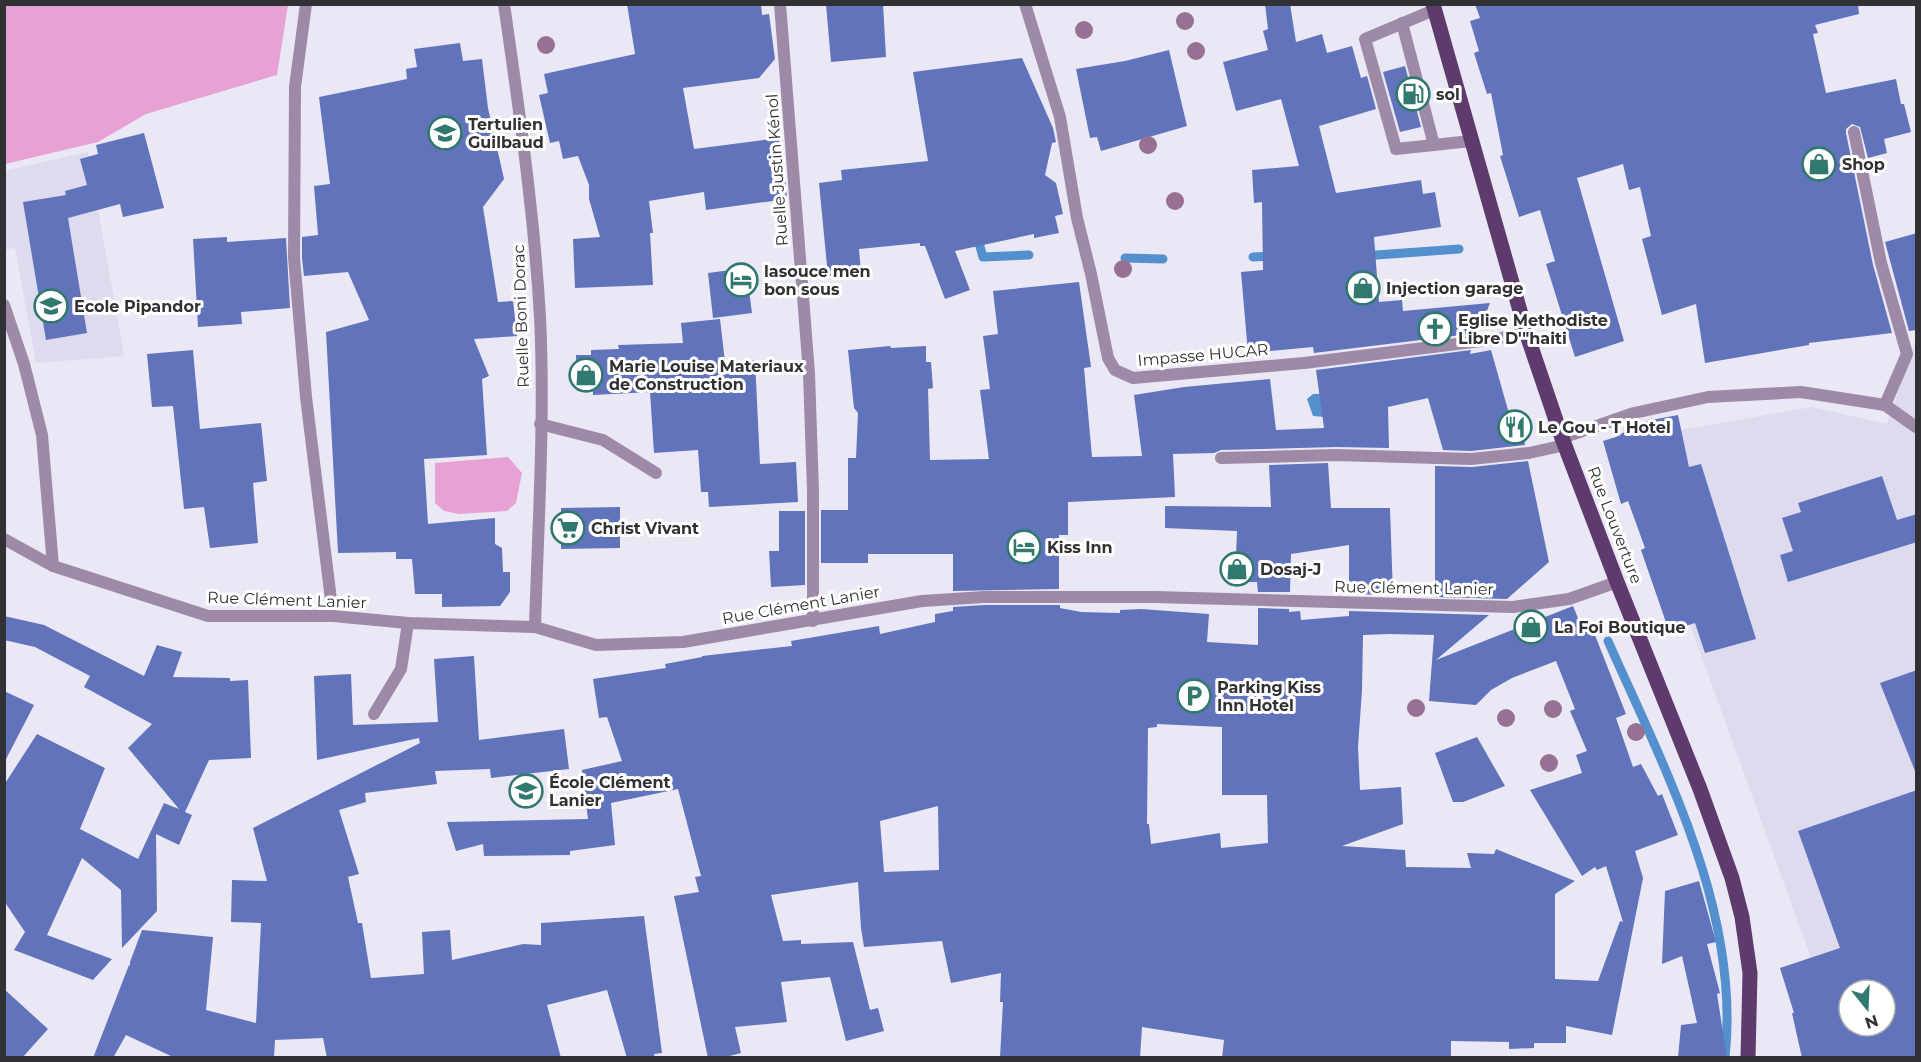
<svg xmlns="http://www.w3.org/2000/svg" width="1921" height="1062" viewBox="0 0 1921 1062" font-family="Montserrat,sans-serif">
	<rect width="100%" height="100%" fill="#eae8f4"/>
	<g fill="#dedbee" fill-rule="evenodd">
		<path d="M 88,152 L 124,356 L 36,363 L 15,248 L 5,250 L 4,171 Z"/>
		<path d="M 1916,339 L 1916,1057 L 1847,1057 L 1686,614 L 1634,438 L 1812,407 L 1887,424 ZM 1849,990 L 1885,990 L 1885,1026 L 1849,1026 Z"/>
	</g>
	<g fill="#e8a1d4">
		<path d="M 4,5 L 5,4 L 288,5 L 277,75 L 146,114 L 98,142 L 5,164 Z"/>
		<path d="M 508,457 L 522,473 L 516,503 L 507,511 L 459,514 L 444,511 L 435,503 L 435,463 Z"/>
	</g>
	<path fill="#5390cd" d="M 1363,392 L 1325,417 L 1313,416 L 1307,399 L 1313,394 Z"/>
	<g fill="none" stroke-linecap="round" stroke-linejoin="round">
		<g stroke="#5390cd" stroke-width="9">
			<path d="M 977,236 L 983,257 L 1029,255"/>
			<path d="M 1363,256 L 1459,249"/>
			<path d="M 1253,257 L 1274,256"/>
			<path d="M 1125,258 L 1163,259"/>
			<path d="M 1608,641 C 1665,770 1741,912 1725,1058"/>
		</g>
	</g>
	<g fill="#6173ba" fill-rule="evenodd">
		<path d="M 627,4 L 761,4 L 762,15 L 769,14 L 775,59 L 759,78 L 683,88 L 694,149 L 779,138 L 782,166 L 784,165 L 787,199 L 706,210 L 704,192 L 649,201 L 653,233 L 650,233 L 653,285 L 575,288 L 573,239 L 600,237 L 589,199 L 589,185 L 578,156 L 563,159 L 559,141 L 550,143 L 539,95 L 548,93 L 544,74 L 635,54 Z"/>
		<path d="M 826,4 L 883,4 L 886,57 L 831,62 Z"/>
		<path d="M 1265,4 L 1290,4 L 1296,42 L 1322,34 L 1327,53 L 1352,46 L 1361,78 L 1367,76 L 1376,109 L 1319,126 L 1336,193 L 1421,180 L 1423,194 L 1435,192 L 1441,227 L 1374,237 L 1379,302 L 1402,300 L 1403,311 L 1490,303 L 1478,333 L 1314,353 L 1313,347 L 1248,353 L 1241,272 L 1263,270 L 1262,202 L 1254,203 L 1252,170 L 1299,166 L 1281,99 L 1236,111 L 1223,62 L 1268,50 L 1263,31 L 1268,29 Z"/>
		<path d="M 1475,4 L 1858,4 L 1859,14 L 1815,25 L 1818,33 L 1813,34 L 1826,93 L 1896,79 L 1901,104 L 1904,104 L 1911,132 L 1884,139 L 1887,153 L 1868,158 L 1860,127 L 1852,124 L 1846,129 L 1846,133 L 1873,265 L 1892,333 L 1809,343 L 1809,345 L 1705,363 L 1696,304 L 1662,315 L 1642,239 L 1651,236 L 1640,187 L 1629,190 L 1623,164 L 1577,178 L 1624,341 L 1575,357 L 1546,264 L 1555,261 L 1540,210 L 1519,217 L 1500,156 L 1503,155 L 1491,93 L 1487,94 L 1474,53 L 1479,51 L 1470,21 L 1480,18 Z"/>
		<path d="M 460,43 L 463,61 L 482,59 L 488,108 L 504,179 L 483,207 L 498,302 L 513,301 L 517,336 L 474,339 L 489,376 L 482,379 L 487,455 L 424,459 L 428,524 L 495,518 L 495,544 L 502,548 L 503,572 L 510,572 L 510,592 L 500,606 L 442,607 L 442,594 L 415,594 L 412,559 L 396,559 L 396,552 L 338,553 L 326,332 L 369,320 L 348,272 L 304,276 L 302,258 L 302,237 L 318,235 L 314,186 L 330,184 L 319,97 L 407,79 L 406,69 L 417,67 L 414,49 Z"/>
		<path d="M 1169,50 L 1187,126 L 1101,151 L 1097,137 L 1090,138 L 1076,69 L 1125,61 Z"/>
		<path d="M 1022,58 L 1053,128 L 1056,142 L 1052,143 L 1045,175 L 1056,183 L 1063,214 L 1055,216 L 1059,233 L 1034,238 L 1034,234 L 955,251 L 970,290 L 945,299 L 925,246 L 920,246 L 920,243 L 859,249 L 861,273 L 828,276 L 819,183 L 842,180 L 841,170 L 928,161 L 913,72 Z"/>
		<path d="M 1405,66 L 1421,127 L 1400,132 L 1383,72 Z"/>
		<path d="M 144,133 L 164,208 L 123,217 L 120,204 L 68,218 L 87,333 L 46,340 L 23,202 L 66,195 L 65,191 L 87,185 L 80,159 L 98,154 L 96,145 Z"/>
		<path d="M 1917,233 L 1917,330 L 1909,331 L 1885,242 Z"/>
		<path d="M 227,237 L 227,242 L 286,238 L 290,308 L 241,312 L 242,324 L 198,327 L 193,239 Z"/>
		<path d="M 746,268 L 752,313 L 713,318 L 708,273 Z"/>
		<path d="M 1079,282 L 1091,367 L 1084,368 L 1092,457 L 1142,456 L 1134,395 L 1184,387 L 1270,379 L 1276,430 L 1324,428 L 1316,370 L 1471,350 L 1470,354 L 1491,350 L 1508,410 L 1519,411 L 1525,445 L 1471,451 L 1443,450 L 1428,398 L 1388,407 L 1389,448 L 1336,447 L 1221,450 L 1214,453 L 1173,454 L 1175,497 L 1068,502 L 1068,535 L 1059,535 L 1059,589 L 953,591 L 953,554 L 868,554 L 868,563 L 821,563 L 821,510 L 848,510 L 848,458 L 856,458 L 858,413 L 854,408 L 848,350 L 890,346 L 891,348 L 926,346 L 926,362 L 931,362 L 933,388 L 928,389 L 930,460 L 989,459 L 980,390 L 990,389 L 983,336 L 998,334 L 993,291 Z"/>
		<path d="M 720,319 L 725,362 L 755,360 L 760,464 L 796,462 L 798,502 L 709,507 L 708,492 L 701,492 L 698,450 L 654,453 L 650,392 L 593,395 L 593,390 L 577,391 L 576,355 L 591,355 L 591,350 L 619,349 L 618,345 L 683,343 L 681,323 Z"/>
		<path d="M 193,350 L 200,429 L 261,423 L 267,481 L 253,483 L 258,543 L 210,548 L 204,507 L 184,509 L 173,406 L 152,407 L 147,354 Z"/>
		<path d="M 1678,415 L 1689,467 L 1701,464 L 1756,639 L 1705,653 L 1695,623 L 1669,631 L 1641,550 L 1645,548 L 1628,501 L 1621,504 L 1603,441 L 1616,437 L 1641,422 Z"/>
		<path d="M 1528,461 L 1549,562 L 1507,599 L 1435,597 L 1435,466 L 1472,467 Z"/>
		<path d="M 1328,463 L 1331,508 L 1390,508 L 1393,595 L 1349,594 L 1349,545 L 1291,554 L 1290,592 L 1258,592 L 1257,582 L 1235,582 L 1237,531 L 1165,528 L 1165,506 L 1271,507 L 1269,465 Z"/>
		<path d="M 1882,476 L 1897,520 L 1917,514 L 1917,542 L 1788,582 L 1780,555 L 1793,551 L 1782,518 L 1801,512 L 1798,503 Z"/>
		<path d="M 620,507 L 620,548 L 561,549 L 561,508 Z"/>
		<path d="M 779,511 L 805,511 L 805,585 L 771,587 L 769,551 L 779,551 Z"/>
		<path d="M 984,605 L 1060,605 L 1060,608 L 1081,612 L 1120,613 L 1120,610 L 1141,609 L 1209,614 L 1207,642 L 1258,645 L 1258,608 L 1289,609 L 1289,612 L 1300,611 L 1301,620 L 1349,616 L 1349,611 L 1489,615 L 1436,660 L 1573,606 L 1582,628 L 1591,625 L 1626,714 L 1616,718 L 1633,767 L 1641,764 L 1658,796 L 1662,794 L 1678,835 L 1635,851 L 1643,878 L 1612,1035 L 1566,1026 L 1566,1043 L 1534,1043 L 1534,1048 L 1509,1049 L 1509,1042 L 1451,1041 L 1451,1058 L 1222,1058 L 1224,1040 L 1142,1027 L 1140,1058 L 1000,1058 L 1003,1002 L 1000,1002 L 1001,973 L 951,983 L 942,941 L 864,947 L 861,928 L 858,882 L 771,895 L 783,941 L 801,940 L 801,944 L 853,942 L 870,1010 L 878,1008 L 884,1031 L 846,1041 L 830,977 L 781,982 L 787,1022 L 735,1027 L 741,1053 L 722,1058 L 708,1058 L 674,896 L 699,892 L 695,877 L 701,876 L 678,789 L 611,803 L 615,845 L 570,851 L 570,855 L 484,856 L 483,844 L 456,851 L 447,822 L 588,819 L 582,770 L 622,761 L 607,717 L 599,718 L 593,679 L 666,668 L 665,664 L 702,657 L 702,656 L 792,646 L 791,641 L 879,626 L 880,634 L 935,622 L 935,614 L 953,611 L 953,607 ZM 1390,634 L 1434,635 L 1429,701 L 1476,705 L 1491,690 L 1512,678 L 1556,661 L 1575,709 L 1570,711 L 1587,751 L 1576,755 L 1582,773 L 1530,790 L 1582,876 L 1595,867 L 1597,870 L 1606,866 L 1623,922 L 1620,921 L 1598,981 L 1555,979 L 1555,894 L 1575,881 L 1496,849 L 1494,854 L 1467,853 L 1471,868 L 1406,867 L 1405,850 L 1342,846 L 1403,824 L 1401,787 L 1360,790 L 1358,747 L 1362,690 L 1363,635 ZM 1157,724 L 1222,727 L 1222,795 L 1267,795 L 1268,843 L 1221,848 L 1220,833 L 1151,844 L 1149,824 L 1147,824 L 1148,728 L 1157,727 ZM 938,806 L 939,870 L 884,872 L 880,821 Z"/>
		<path d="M 4,616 L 44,625 L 144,676 L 157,645 L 182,652 L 173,677 L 230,678 L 230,681 L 248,680 L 251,758 L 209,760 L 185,812 L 192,815 L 179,845 L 156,834 L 157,911 L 122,948 L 121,890 L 82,858 L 47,935 L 112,959 L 93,980 L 14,950 L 25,932 L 4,901 L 4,785 L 37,734 L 105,768 L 80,829 L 138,859 L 164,803 L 179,809 L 128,748 L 152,724 L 84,687 L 90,676 L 35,647 L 4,640 Z"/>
		<path d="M 474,656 L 479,740 L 564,729 L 569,769 L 491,778 L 490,769 L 435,771 L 437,784 L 365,793 L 366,802 L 339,810 L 359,874 L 348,877 L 358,923 L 362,923 L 371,978 L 424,974 L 422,932 L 450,930 L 452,960 L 523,944 L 541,945 L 541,923 L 644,916 L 662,1053 L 654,1054 L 655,1058 L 627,1058 L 607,990 L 547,1005 L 561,1058 L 327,1058 L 323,1038 L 275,1040 L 274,1058 L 175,1058 L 126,1035 L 113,1058 L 93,1058 L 129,965 L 130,966 L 130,962 L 142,930 L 213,937 L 206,1010 L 256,1023 L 261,923 L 231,922 L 232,880 L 267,881 L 253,828 L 420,743 L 419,738 L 317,760 L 314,676 L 351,674 L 353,725 L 438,722 L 434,659 Z"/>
		<path d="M 1917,670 L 1917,770 L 1915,771 L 1880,683 Z"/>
		<path d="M 4,691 L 34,705 L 4,763 Z"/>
		<path d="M 1477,737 L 1505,786 L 1463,802 L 1453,802 L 1435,753 Z"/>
		<path d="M 1917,790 L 1917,1058 L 1802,1058 L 1792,1013 L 1794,1013 L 1780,968 L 1840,948 L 1798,831 ZM 1849,990 L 1885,990 L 1885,1026 L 1849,1026 Z"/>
		<path d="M 1699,881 L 1716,942 L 1707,944 L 1720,993 L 1717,994 L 1727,1058 L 1678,1058 L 1681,1025 L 1697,1023 L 1682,956 L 1662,964 L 1665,891 Z"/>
		<path d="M 4,989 L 48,1029 L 22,1058 L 4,1058 Z"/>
	</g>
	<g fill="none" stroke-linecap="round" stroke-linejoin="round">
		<g stroke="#9e89a7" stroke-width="12">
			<path d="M 306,4 L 295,87 L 294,258 L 306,397 L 333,616"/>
			<path d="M 1434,10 L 1365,39 L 1396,149 L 1471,141"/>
			<path d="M 1402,23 L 1434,145"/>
			<path d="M 1854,132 L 1881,263 L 1907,354 L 1885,405 L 1916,427"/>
			<path d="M 540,424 L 603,440 L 656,473"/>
			<path d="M 1221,458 L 1336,455 L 1471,459 L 1529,453 L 1565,445"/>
			<path d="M 374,714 L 401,669 L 408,623"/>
		</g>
		<g stroke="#9e89a7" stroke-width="12">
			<path d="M 504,4 C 519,109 534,212 540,317 C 545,420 538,525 535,627"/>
			<path d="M 780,4 L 809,373 L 813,491 L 813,621"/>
			<path d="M 1025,4 L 1060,117 L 1077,218 L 1091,274 L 1108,358 L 1115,370 L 1133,378 L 1304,363 L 1497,339 L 1526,332"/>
			<path d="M 4,305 L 24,364 L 42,435 L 53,566"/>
			<path d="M 1562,438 L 1634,413 L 1708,397 L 1801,392 L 1885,405"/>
			<path d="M 4,539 L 53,566 L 208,616 L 333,616 L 408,623 L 535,627 L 596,645 L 683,642 L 922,601 L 984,597 L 1156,597 L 1513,607 L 1569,599 L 1617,582"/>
		</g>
		<path stroke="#5f3a6e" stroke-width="15" d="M 1433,4 L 1526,332 L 1562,438 L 1617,582 L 1700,789 L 1732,878 L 1742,917 L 1750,973 L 1748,1058"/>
	</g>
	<g fill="#967193">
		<circle cx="1185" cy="21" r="9"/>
		<circle cx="1084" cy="30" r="9"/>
		<circle cx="546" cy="45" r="9"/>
		<circle cx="1196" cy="51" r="9"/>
		<circle cx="1148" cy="145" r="9"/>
		<circle cx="1175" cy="201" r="9"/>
		<circle cx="1123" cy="269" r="9"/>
		<circle cx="1416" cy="708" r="9"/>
		<circle cx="1553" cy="709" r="9"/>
		<circle cx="1506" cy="718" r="9"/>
		<circle cx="1636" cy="732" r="9"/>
		<circle cx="1549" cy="763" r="9"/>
	</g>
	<defs>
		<symbol id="fuel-ring" viewBox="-11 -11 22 22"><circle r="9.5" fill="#fff" stroke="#31786f" stroke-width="1.5"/><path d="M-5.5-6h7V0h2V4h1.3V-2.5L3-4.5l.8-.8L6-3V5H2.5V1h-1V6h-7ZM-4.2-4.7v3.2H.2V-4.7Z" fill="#31786f"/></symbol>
		<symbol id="school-ring" viewBox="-11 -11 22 22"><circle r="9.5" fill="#fff" stroke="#31786f" stroke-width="1.5"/><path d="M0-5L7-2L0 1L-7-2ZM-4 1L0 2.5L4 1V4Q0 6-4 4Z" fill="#31786f"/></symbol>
		<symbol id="shop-ring" viewBox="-11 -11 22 22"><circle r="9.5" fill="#fff" stroke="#31786f" stroke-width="1.5"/><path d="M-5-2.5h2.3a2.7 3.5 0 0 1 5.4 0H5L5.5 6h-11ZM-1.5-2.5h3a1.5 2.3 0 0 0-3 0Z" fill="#31786f"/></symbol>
		<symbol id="hotel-ring" viewBox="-11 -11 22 22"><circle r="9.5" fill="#fff" stroke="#31786f" stroke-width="1.5"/><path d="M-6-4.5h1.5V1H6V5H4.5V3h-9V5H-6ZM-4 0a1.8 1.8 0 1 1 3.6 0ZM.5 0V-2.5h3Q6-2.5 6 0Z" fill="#31786f"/></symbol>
		<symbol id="church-ring" viewBox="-11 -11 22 22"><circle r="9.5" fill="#fff" stroke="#31786f" stroke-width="1.5"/><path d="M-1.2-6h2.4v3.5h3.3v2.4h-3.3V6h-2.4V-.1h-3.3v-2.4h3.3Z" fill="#31786f"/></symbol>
		<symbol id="restaurant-ring" viewBox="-11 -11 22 22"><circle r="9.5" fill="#fff" stroke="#31786f" stroke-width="1.5"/><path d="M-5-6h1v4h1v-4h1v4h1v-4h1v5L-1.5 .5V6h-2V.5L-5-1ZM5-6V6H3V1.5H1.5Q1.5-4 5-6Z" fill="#31786f"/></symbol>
		<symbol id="supermarket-ring" viewBox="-11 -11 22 22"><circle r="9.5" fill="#fff" stroke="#31786f" stroke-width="1.5"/><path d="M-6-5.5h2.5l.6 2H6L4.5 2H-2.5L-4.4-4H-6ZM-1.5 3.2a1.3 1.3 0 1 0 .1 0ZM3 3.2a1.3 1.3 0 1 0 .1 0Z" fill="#31786f"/></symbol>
		<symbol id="parking-ring" viewBox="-11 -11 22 22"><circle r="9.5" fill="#fff" stroke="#31786f" stroke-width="1.5"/><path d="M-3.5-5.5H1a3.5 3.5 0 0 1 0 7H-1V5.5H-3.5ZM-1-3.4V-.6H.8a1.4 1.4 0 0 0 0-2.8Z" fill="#31786f"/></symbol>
	</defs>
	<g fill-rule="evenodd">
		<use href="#fuel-ring" x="1394" y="75" width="38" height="38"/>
		<use href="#school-ring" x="426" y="114" width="38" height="38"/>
		<use href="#shop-ring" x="1800" y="145" width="38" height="38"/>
		<use href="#hotel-ring" x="722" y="261" width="38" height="38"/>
		<use href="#shop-ring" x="1344" y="269" width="38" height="38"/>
		<use href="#school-ring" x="32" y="287" width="38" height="38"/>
		<use href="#church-ring" x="1416" y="310" width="38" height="38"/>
		<use href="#shop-ring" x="567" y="356" width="38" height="38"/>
		<use href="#restaurant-ring" x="1496" y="408" width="38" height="38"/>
		<use href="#supermarket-ring" x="549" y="509" width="38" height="38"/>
		<use href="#hotel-ring" x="1005" y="528" width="38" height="38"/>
		<use href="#shop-ring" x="1218" y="550" width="38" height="38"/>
		<use href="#shop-ring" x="1512" y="608" width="38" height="38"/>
		<use href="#parking-ring" x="1175" y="677" width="38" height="38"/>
		<use href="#school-ring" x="507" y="772" width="38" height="38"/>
	</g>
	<g text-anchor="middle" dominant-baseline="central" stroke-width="6" stroke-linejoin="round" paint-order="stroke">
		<g font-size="16" font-weight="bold" fill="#313135" stroke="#fff" text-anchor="start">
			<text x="1436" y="94">sol</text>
			<text x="468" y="124">Tertulien<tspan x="468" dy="18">Guilbaud</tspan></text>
			<text x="1842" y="164">Shop</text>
			<text x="764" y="271">lasouce men<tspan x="764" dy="18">bon sous</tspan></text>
			<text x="1386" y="288">Injection garage</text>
			<text x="74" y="306">Ecole Pipandor</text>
			<text x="1458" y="320">Eglise Methodiste<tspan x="1458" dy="18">Libre D'"haiti</tspan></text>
			<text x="609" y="366">Marie Louise Materiaux<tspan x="609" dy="18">de Construction</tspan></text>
			<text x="1538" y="427">Le Gou - T Hotel</text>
			<text x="591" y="528">Christ Vivant</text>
			<text x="1047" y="547">Kiss Inn</text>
			<text x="1260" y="569">Dosaj-J</text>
			<text x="1554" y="627">La Foi Boutique</text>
			<text x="1217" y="687">Parking Kiss<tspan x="1217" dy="18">Inn Hotel</tspan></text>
			<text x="549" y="782">École Clément<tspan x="549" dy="18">Lanier</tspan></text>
		</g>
		<g font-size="16" fill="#313135" stroke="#fff">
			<text transform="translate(777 170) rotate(-94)">Ruelle Justin Kénol</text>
			<text transform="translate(521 316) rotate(-92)">Ruelle Boni Dorac</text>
			<text transform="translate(1203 355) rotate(-5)">Impasse HUCAR</text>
			<text transform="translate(1615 525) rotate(69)">Rue Louverture</text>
			<text transform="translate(1414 588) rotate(1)">Rue Clément Lanier</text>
			<text transform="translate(287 600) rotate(2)">Rue Clément Lanier</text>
			<text transform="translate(801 605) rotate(-10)">Rue Clément Lanier</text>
		</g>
	</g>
	<rect width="1921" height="1062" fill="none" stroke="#313135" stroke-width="12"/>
	<g transform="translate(1867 1008) rotate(162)"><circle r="28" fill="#ffffff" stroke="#adadae" stroke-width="1.5"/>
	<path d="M0-4.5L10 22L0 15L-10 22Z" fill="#31786f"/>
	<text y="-9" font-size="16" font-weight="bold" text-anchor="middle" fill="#313135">N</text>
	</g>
</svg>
